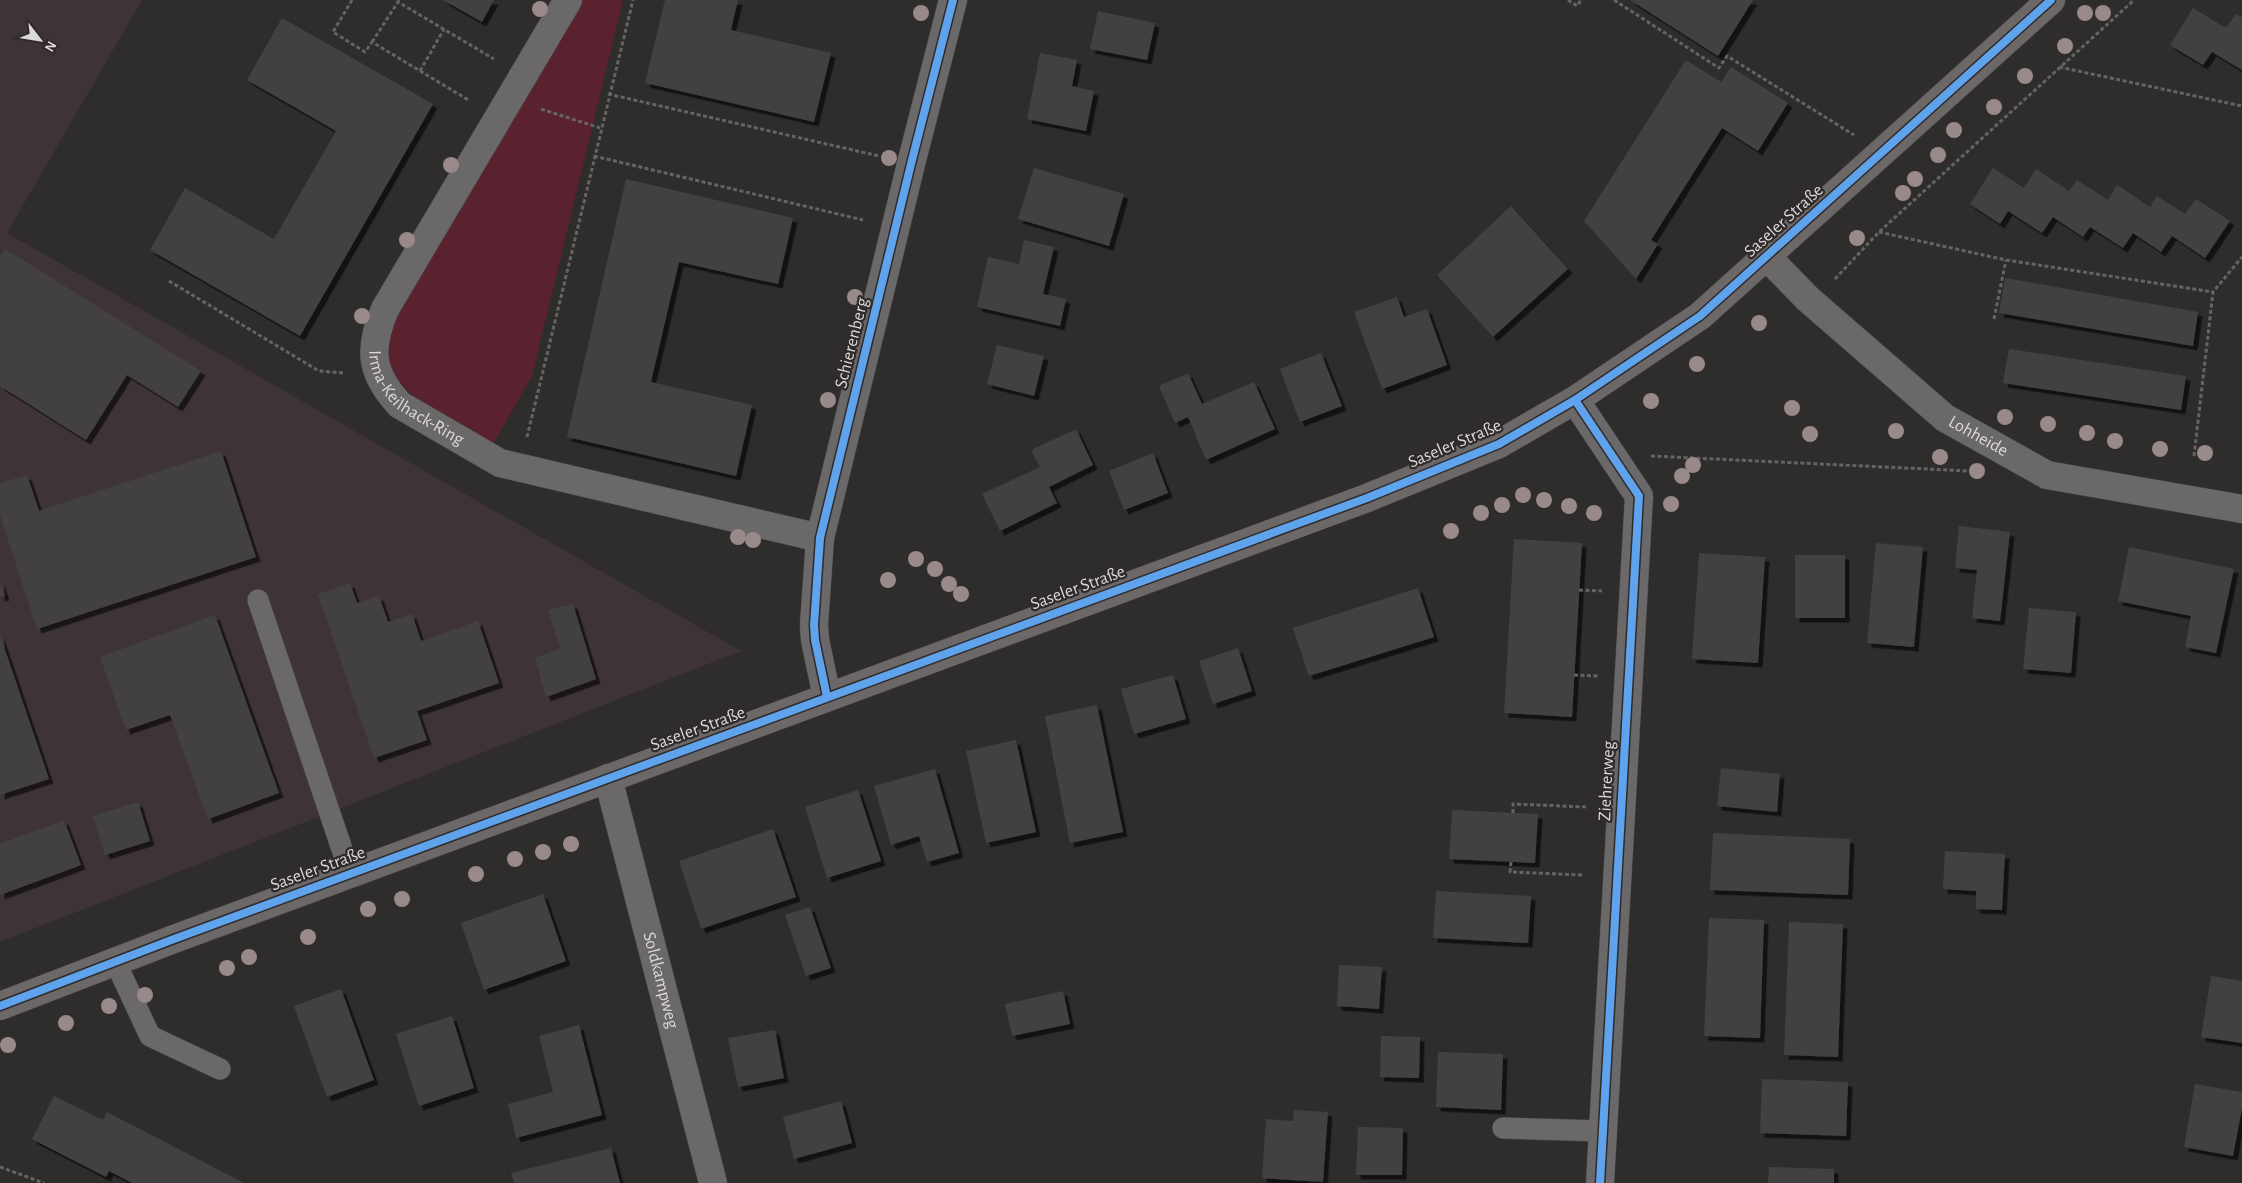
<svg xmlns="http://www.w3.org/2000/svg" width="2242" height="1183" viewBox="0 0 2242 1183" font-family="'Alegreya Sans',sans-serif">
	<defs>
		<filter id="shadow"><feDropShadow dx="4.5" dy="4.5" stdDeviation="0" flood-color="#0009"/></filter>
	</defs>
	<rect width="100%" height="100%" fill="#2f2c2c"/>
	<path fill="#3e3435" d="M 0,0 L 142,0 L 7,233 L 741,651 L 0,942 Z"/>
	<path fill="#5a212e" d="M 578,0 L 623,0 L 532,376 L 492,446 C 455,423 379,392 388,338 C 389,332 392,325 394,319 Z"/>
	<g fill="#434141" filter="url(#shadow)">
		<path d="M 443,0 L 494,0 L 482,22 Z"/>
		<path d="M 665,0 L 738,0 L 731,30 L 831,53 L 814,122 L 645,83 Z"/>
		<path d="M 1630,0 L 1753,0 L 1718,56 Z"/>
		<path d="M 2193,8 L 2226,28 L 2236,14 L 2242,17 L 2242,70 L 2212,52 L 2203,65 L 2170,45 Z"/>
		<path d="M 1098,11 L 1155,23 L 1147,60 L 1090,49 Z"/>
		<path d="M 282,18 L 433,104 L 300,336 L 150,250 L 185,188 L 274,239 L 336,131 L 247,80 Z"/>
		<path d="M 1040,53 L 1077,60 L 1072,86 L 1094,91 L 1086,131 L 1027,119 Z"/>
		<path d="M 1686,60 L 1721,82 L 1731,67 L 1788,103 L 1758,151 L 1722,128 L 1651,240 L 1658,244 L 1636,279 L 1584,221 Z"/>
		<path d="M 1034,168 L 1124,194 L 1109,246 L 1018,219 Z"/>
		<path d="M 1993,168 L 2024,188 L 2036,169 L 2069,191 L 2077,180 L 2108,200 L 2117,185 L 2150,207 L 2157,196 L 2185,214 L 2196,199 L 2230,221 L 2205,258 L 2172,236 L 2161,252 L 2133,233 L 2123,248 L 2090,227 L 2083,237 L 2053,217 L 2042,233 L 2008,211 L 2000,224 L 1970,204 Z"/>
		<path d="M 626,179 L 793,218 L 778,284 L 679,262 L 651,382 L 752,405 L 736,476 L 567,437 Z"/>
		<path d="M 1511,206 L 1568,269 L 1493,337 L 1437,275 Z"/>
		<path d="M 1024,240 L 1054,247 L 1043,294 L 1066,299 L 1060,326 L 977,307 L 988,257 L 1019,264 Z"/>
		<path d="M 5,249 L 201,371 L 178,407 L 127,375 L 86,440 L 0,386 L 0,257 Z"/>
		<path d="M 2005,278 L 2198,312 L 2193,346 L 1999,313 Z"/>
		<path d="M 1397,297 L 1404,317 L 1427,309 L 1447,365 L 1382,389 L 1354,312 Z"/>
		<path d="M 997,345 L 1044,356 L 1034,396 L 987,384 Z"/>
		<path d="M 2009,349 L 2186,376 L 2181,410 L 2003,383 Z"/>
		<path d="M 1321,353 L 1342,406 L 1300,422 L 1280,369 Z"/>
		<path d="M 1188,373 L 1202,404 L 1254,382 L 1275,429 L 1206,460 L 1188,417 L 1175,423 L 1159,386 Z"/>
		<path d="M 1076,429 L 1093,465 L 1049,487 L 1057,503 L 1000,531 L 982,494 L 1040,467 L 1031,450 Z"/>
		<path d="M 221,451 L 256,557 L 37,629 L 0,515 L 0,483 L 27,475 L 39,511 Z"/>
		<path d="M 1153,453 L 1168,493 L 1124,510 L 1109,471 Z"/>
		<path d="M 1959,526 L 2010,532 L 2000,621 L 1972,618 L 1977,570 L 1955,568 Z"/>
		<path d="M 1514,539 L 1582,543 L 1572,717 L 1504,713 Z"/>
		<path d="M 1876,543 L 1923,547 L 1914,647 L 1867,643 Z"/>
		<path d="M 2129,547 L 2234,569 L 2216,653 L 2185,647 L 2191,616 L 2118,601 Z"/>
		<path d="M 1699,553 L 1765,557 L 1758,663 L 1692,659 Z"/>
		<rect x="1795" y="555" width="50" height="63"/>
		<path d="M 0,581 L 5,596 L 0,597 Z"/>
		<path d="M 350,583 L 357,603 L 379,596 L 388,622 L 412,614 L 421,641 L 478,621 L 499,683 L 417,711 L 427,740 L 374,758 L 318,594 Z"/>
		<path d="M 1418,588 L 1434,637 L 1309,676 L 1293,628 Z"/>
		<path d="M 573,604 L 596,679 L 546,697 L 535,658 L 560,648 L 548,610 Z"/>
		<path d="M 2029,608 L 2076,612 L 2071,673 L 2023,669 Z"/>
		<path d="M 215,615 L 279,793 L 208,819 L 170,715 L 126,730 L 100,657 Z"/>
		<path d="M 0,635 L 49,779 L 0,795 Z"/>
		<path d="M 1238,648 L 1252,691 L 1213,704 L 1199,661 Z"/>
		<path d="M 1173,675 L 1186,719 L 1134,734 L 1121,689 Z"/>
		<path d="M 1097,705 L 1123,832 L 1070,843 L 1045,716 Z"/>
		<path d="M 1016,740 L 1036,832 L 986,843 L 966,751 Z"/>
		<path d="M 1721,768 L 1780,774 L 1777,812 L 1717,806 Z"/>
		<path d="M 935,769 L 959,853 L 927,862 L 919,836 L 891,845 L 874,786 Z"/>
		<path d="M 858,790 L 881,861 L 827,878 L 805,807 Z"/>
		<path d="M 138,802 L 150,841 L 105,855 L 93,816 Z"/>
		<path d="M 1452,810 L 1538,814 L 1535,863 L 1449,859 Z"/>
		<path d="M 64,820 L 81,865 L 0,895 L 0,844 Z"/>
		<path d="M 773,829 L 796,897 L 701,929 L 679,861 Z"/>
		<path d="M 1713,833 L 1850,839 L 1848,895 L 1710,890 Z"/>
		<path d="M 1945,851 L 2005,854 L 2002,910 L 1976,909 L 1976,891 L 1943,889 Z"/>
		<path d="M 1436,891 L 1531,896 L 1528,943 L 1433,938 Z"/>
		<path d="M 543,894 L 566,961 L 484,990 L 461,923 Z"/>
		<path d="M 810,907 L 831,968 L 806,976 L 785,915 Z"/>
		<path d="M 1709,918 L 1764,920 L 1760,1038 L 1704,1036 Z"/>
		<path d="M 1789,922 L 1843,924 L 1838,1057 L 1784,1055 Z"/>
		<path d="M 1339,965 L 1382,967 L 1379,1009 L 1337,1006 Z"/>
		<path d="M 2211,976 L 2242,981 L 2242,1043 L 2201,1037 Z"/>
		<path d="M 341,989 L 374,1080 L 327,1097 L 294,1006 Z"/>
		<path d="M 1063,991 L 1070,1024 L 1012,1036 L 1005,1004 Z"/>
		<path d="M 452,1016 L 474,1088 L 419,1106 L 396,1034 Z"/>
		<path d="M 579,1025 L 602,1115 L 516,1138 L 508,1104 L 553,1092 L 539,1036 Z"/>
		<path d="M 775,1030 L 784,1078 L 738,1087 L 728,1038 Z"/>
		<path d="M 1381,1036 L 1420,1037 L 1419,1078 L 1380,1077 Z"/>
		<path d="M 1438,1052 L 1503,1054 L 1501,1110 L 1436,1107 Z"/>
		<path d="M 1762,1079 L 1848,1082 L 1846,1136 L 1760,1133 Z"/>
		<path d="M 2195,1084 L 2242,1092 L 2242,1108 L 2233,1156 L 2184,1147 Z"/>
		<path d="M 54,1096 L 103,1120 L 107,1112 L 244,1183 L 132,1183 L 109,1171 L 106,1177 L 32,1139 Z"/>
		<path d="M 841,1101 L 852,1143 L 794,1159 L 783,1117 Z"/>
		<path d="M 1294,1110 L 1328,1112 L 1323,1182 L 1262,1178 L 1266,1119 L 1293,1121 Z"/>
		<path d="M 1358,1127 L 1403,1128 L 1402,1175 L 1356,1175 Z"/>
		<path d="M 611,1148 L 620,1183 L 514,1183 L 511,1173 Z"/>
		<path d="M 1769,1167 L 1834,1169 L 1834,1183 L 1768,1183 Z"/>
	</g>
	<g fill="none" stroke-linecap="round" stroke-linejoin="round">
		<defs>
			<g id="lane">
				<path d="M 258,600 L 350,873"/>
				<path d="M 115,961 L 150,1036 L 220,1069"/>
				<path d="M 1503,1128 L 1603,1131"/>
			</g>
			<g id="street">
				<path id="s1" d="M 568,0 L 385,309 C 368,349 370,373 400,405 L 500,463 L 820,538"/>
				<path id="s2" d="M 1767,257 L 1808,299 L 1945,418 L 2047,475 L 2242,509"/>
				<path d="M 1575,400 L 1639,496 L 1600,1183"/>
				<path d="M 827,697 L 815,640 L 814,625 L 820,538 L 911,164 L 953,0"/>
				<path id="s3" d="M 608,778 L 713,1183"/>
			</g>
			<path id="secondary" d="M 0,1006 L 174,939 L 1367,498 L 1499,444 L 1575,400 L 1700,316 L 2051,0"/>
		</defs>
		<use href="#lane" stroke="#4a4848" stroke-width="22"/>
		<use href="#street" stroke="#4a4848" stroke-width="29"/>
		<use href="#secondary" stroke="#4a4848" stroke-width="29"/>
		<g stroke="#656363" stroke-width="3" stroke-dasharray="4 2.5" stroke-linecap="butt">
			<path d="M 352,0 L 333,32 L 365,52 L 372,42 L 470,101"/>
			<path d="M 399,0 L 398,2 L 494,59"/>
			<path d="M 1568,0 L 1577,6 L 1581,0"/>
			<path d="M 1614,0 L 1719,68 L 1727,56 L 1854,135"/>
			<path d="M 372,42 L 398,2"/>
			<path d="M 2059,67 L 2242,106"/>
			<path d="M 420,71 L 444,29"/>
			<path d="M 608,94 L 879,156"/>
			<path d="M 541,109 L 600,128"/>
			<path d="M 594,156 L 863,220"/>
			<path d="M 1879,232 L 2006,260 L 2213,292"/>
			<path d="M 1835,279 L 1879,232 L 2134,0"/>
			<path d="M 169,281 L 319,371 L 344,373"/>
			<path d="M 1994,319 L 2006,260"/>
			<path d="M 527,437 L 633,0"/>
			<path d="M 1651,456 L 1969,471"/>
			<path d="M 2194,456 L 2213,292 L 2242,257"/>
			<path d="M 1579,590 L 1602,591"/>
			<path d="M 1574,675 L 1598,676"/>
			<path d="M 1513,813 L 1513,804 L 1588,807"/>
			<path d="M 1511,862 L 1510,872 L 1584,875"/>
			<path d="M 0,1167 L 44,1183"/>
		</g>
		<use href="#lane" stroke="#6a6868" stroke-width="21"/>
		<use href="#street" stroke="#6a6868" stroke-width="28"/>
		<use href="#secondary" stroke="#6d6868" stroke-width="28"/>
		<defs>
			<g id="cycleway">
				<path d="M 1575,400 L 1639,496 L 1600,1183"/>
				<path d="M 827,697 L 815,640 L 814,625 L 820,538 L 911,164 L 953,0"/>
				<path d="M 0,1006 L 174,939 L 1367,498 L 1499,444 L 1575,400 L 1700,316 L 2051,0"/>
			</g>
		</defs>
		<use href="#cycleway" stroke="#302b2b" stroke-width="11"/>
		<use href="#cycleway" stroke="#60a3ed" stroke-width="8"/>
	</g>
	<g fill="#99898b">
		<circle cx="540" cy="9" r="8"/>
		<circle cx="921" cy="13" r="8"/>
		<circle cx="2085" cy="13" r="8"/>
		<circle cx="2103" cy="13" r="8"/>
		<circle cx="2065" cy="46" r="8"/>
		<circle cx="2025" cy="76" r="8"/>
		<circle cx="1994" cy="107" r="8"/>
		<circle cx="1954" cy="130" r="8"/>
		<circle cx="1938" cy="155" r="8"/>
		<circle cx="889" cy="158" r="8"/>
		<circle cx="451" cy="165" r="8"/>
		<circle cx="1915" cy="179" r="8"/>
		<circle cx="1903" cy="193" r="8"/>
		<circle cx="1857" cy="238" r="8"/>
		<circle cx="407" cy="240" r="8"/>
		<circle cx="855" cy="297" r="8"/>
		<circle cx="362" cy="316" r="8"/>
		<circle cx="1759" cy="323" r="8"/>
		<circle cx="1697" cy="364" r="8"/>
		<circle cx="828" cy="400" r="8"/>
		<circle cx="1651" cy="401" r="8"/>
		<circle cx="1792" cy="408" r="8"/>
		<circle cx="2005" cy="417" r="8"/>
		<circle cx="2048" cy="424" r="8"/>
		<circle cx="1896" cy="431" r="8"/>
		<circle cx="2087" cy="433" r="8"/>
		<circle cx="1810" cy="434" r="8"/>
		<circle cx="2115" cy="441" r="8"/>
		<circle cx="2160" cy="449" r="8"/>
		<circle cx="2205" cy="453" r="8"/>
		<circle cx="1940" cy="457" r="8"/>
		<circle cx="1693" cy="465" r="8"/>
		<circle cx="1977" cy="471" r="8"/>
		<circle cx="1682" cy="476" r="8"/>
		<circle cx="1523" cy="495" r="8"/>
		<circle cx="1544" cy="500" r="8"/>
		<circle cx="1671" cy="504" r="8"/>
		<circle cx="1502" cy="505" r="8"/>
		<circle cx="1569" cy="506" r="8"/>
		<circle cx="1481" cy="513" r="8"/>
		<circle cx="1594" cy="513" r="8"/>
		<circle cx="1451" cy="531" r="8"/>
		<circle cx="738" cy="537" r="8"/>
		<circle cx="753" cy="540" r="8"/>
		<circle cx="916" cy="559" r="8"/>
		<circle cx="935" cy="569" r="8"/>
		<circle cx="888" cy="580" r="8"/>
		<circle cx="949" cy="584" r="8"/>
		<circle cx="961" cy="594" r="8"/>
		<circle cx="571" cy="844" r="8"/>
		<circle cx="543" cy="852" r="8"/>
		<circle cx="515" cy="859" r="8"/>
		<circle cx="476" cy="874" r="8"/>
		<circle cx="402" cy="899" r="8"/>
		<circle cx="368" cy="909" r="8"/>
		<circle cx="308" cy="937" r="8"/>
		<circle cx="249" cy="957" r="8"/>
		<circle cx="227" cy="968" r="8"/>
		<circle cx="145" cy="995" r="8"/>
		<circle cx="109" cy="1006" r="8"/>
		<circle cx="66" cy="1023" r="8"/>
		<circle cx="8" cy="1045" r="8"/>
	</g>
	<g text-anchor="middle" dominant-baseline="central" stroke-width="4.5" stroke-linejoin="round" paint-order="stroke">
		<g font-size="18" fill="#ddd9da" stroke="#302b2b">
			<text transform="translate(1784 221) rotate(-42)">Saseler Straße</text>
			<text transform="translate(852 343) rotate(-76)">Schierenberg</text>
			<text stroke="none"><textPath href="#s1" startOffset="469">Irma-Keilhack-Ring</textPath></text>
			<text stroke="none"><textPath href="#s2" startOffset="278">Lohheide</textPath></text>
			<text transform="translate(1455 444) rotate(-23)">Saseler Straße</text>
			<text transform="translate(1078 588) rotate(-20)">Saseler Straße</text>
			<text transform="translate(698 729) rotate(-20)">Saseler Straße</text>
			<text transform="translate(1607 781) rotate(-87)">Ziehrerweg</text>
			<text transform="translate(318 869) rotate(-20)">Saseler Straße</text>
			<text stroke="none"><textPath href="#s3" startOffset="209">Soldkampweg</textPath></text>
		</g>
	</g>
	<g transform="translate(40 40) rotate(121)" stroke="#302b2b" stroke-width="4" paint-order="stroke">
	<path d="M0-4L9 19L0 12L-9 19Z" fill="#ddd9da"/>
	<text y="-8" font-size="14" font-weight="bold" text-anchor="middle" fill="#ddd9da">N</text>
	</g>
</svg>
